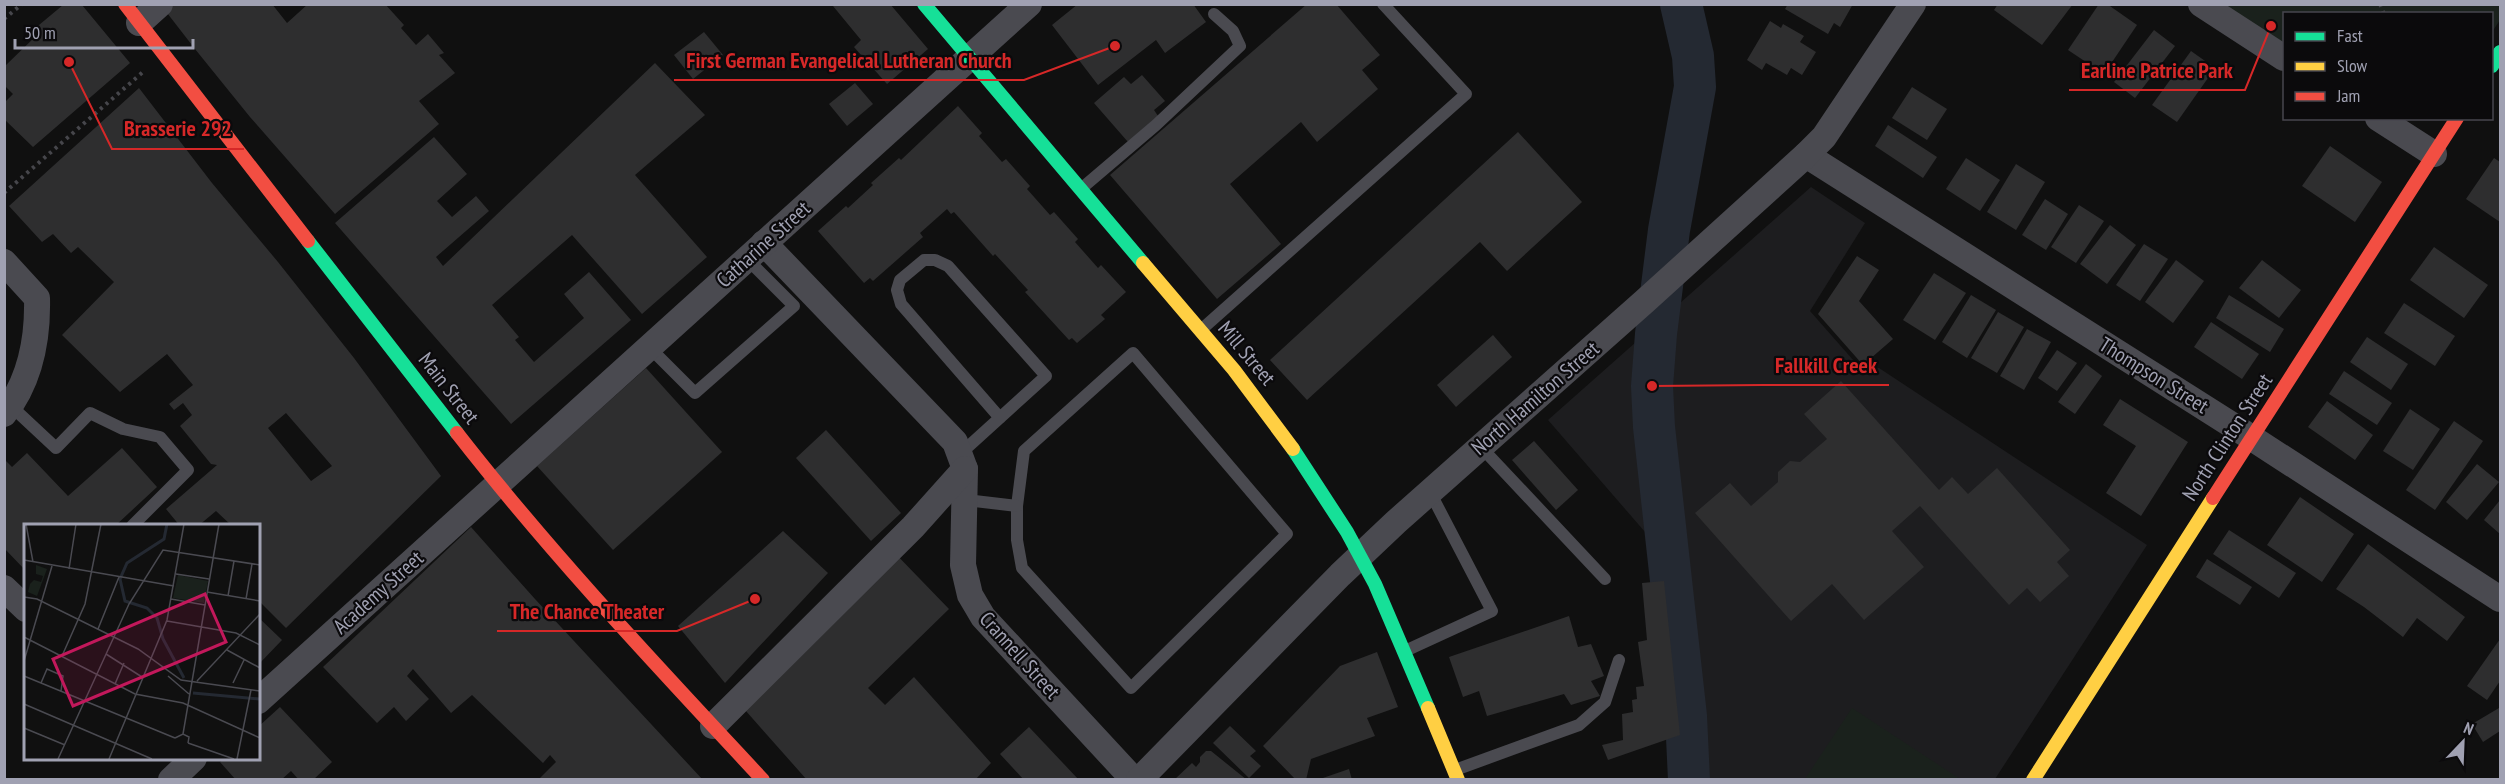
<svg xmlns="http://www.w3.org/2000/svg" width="2505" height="784" viewBox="0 0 2505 784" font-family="'PT Sans Narrow',sans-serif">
	<rect width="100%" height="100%" fill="#101010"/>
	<path fill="#1d1d1f" d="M 1811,187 L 1865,223 L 1810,311 L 1861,369 L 1879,368 L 2147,545 L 1995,779 L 1702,779 L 1678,558 L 1658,547 L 1548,420 Z"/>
	<g fill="#1a211c">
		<path d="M 2224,5 L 2500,5 L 2500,20 L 2492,32 L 2492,14 L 2284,14 L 2284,43 Z"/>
		<path d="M 1852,708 L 1960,779 L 1805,779 Z"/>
	</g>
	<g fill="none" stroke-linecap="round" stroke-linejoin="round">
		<path stroke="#242932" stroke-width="42" d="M 1681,4 L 1693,56 L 1695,87 L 1669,230 L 1656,334 L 1652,386 L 1654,427 L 1686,716 L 1689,780"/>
	</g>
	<g fill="#2e2e2f" fill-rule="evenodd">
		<path d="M 169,4 L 272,4 L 287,23 L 308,4 L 385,4 L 404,25 L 401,28 L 416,45 L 428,34 L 444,53 L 439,55 L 455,73 L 419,101 L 439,124 L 335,214 L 250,117 L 195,49 L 164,9 Z"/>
		<path d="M 835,4 L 890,4 L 928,49 L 887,84 L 854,47 L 861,40 L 833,6 Z"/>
		<path d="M 1078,4 L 1193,4 L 1206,22 L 1165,53 L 1156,40 L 1098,85 L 1052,25 Z"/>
		<path d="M 1307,4 L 1336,4 L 1380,55 L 1362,70 L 1378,89 L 1317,142 L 1301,122 L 1230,184 L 1281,244 L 1217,299 L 1110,175 Z"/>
		<path d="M 1788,4 L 1853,4 L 1840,27 L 1834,23 L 1828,34 L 1785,9 Z"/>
		<path d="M 1998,4 L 2073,4 L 2042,45 L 1994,10 Z"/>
		<path d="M 2099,4 L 2107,4 L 2137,25 L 2104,74 L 2068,50 Z"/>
		<path d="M 63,5 L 82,5 L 130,63 L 33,147 L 4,119 L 4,103 L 13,94 L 4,85 L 4,67 L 37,35 L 33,30 Z"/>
		<path d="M 1770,21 L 1781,28 L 1783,24 L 1804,36 L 1800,42 L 1816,52 L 1802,75 L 1791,68 L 1787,75 L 1766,63 L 1762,70 L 1747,60 Z"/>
		<path d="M 2154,30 L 2175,46 L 2135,98 L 2114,82 Z"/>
		<path d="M 704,32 L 723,55 L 693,79 L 674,55 Z"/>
		<path d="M 2191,51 L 2215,68 L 2177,122 L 2152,105 Z"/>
		<path d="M 655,63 L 705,115 L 635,175 L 707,257 L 642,314 L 572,235 L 492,305 L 519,337 L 515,340 L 534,362 L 584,318 L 564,294 L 589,272 L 631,320 L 511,424 L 335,223 L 434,137 L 467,174 L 437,201 L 452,217 L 476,196 L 489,211 L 436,257 L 443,266 Z"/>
		<path d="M 1142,75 L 1165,101 L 1154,110 L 1158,116 L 1128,142 L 1094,103 L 1124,77 L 1131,84 Z"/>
		<path d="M 855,83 L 873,104 L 847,126 L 829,104 Z"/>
		<path d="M 1912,87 L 1947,109 L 1927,140 L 1892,118 Z"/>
		<path d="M 139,88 L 212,183 L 278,262 L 354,358 L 441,476 L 286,628 L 258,600 L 258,526 L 232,526 L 216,511 L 198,526 L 180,526 L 166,509 L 217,465 L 211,464 L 180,426 L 192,415 L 183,403 L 174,410 L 169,404 L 193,385 L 167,354 L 120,392 L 62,335 L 114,282 L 78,247 L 71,253 L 53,234 L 42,242 L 9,206 ZM 286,413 L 332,466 L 311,481 L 268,428 Z"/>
		<path d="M 958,106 L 982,133 L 979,136 L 1002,162 L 1006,159 L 1030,186 L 1027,189 L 1050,215 L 1054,212 L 1078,239 L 1075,242 L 1098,268 L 1101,265 L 1126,292 L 1101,315 L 1105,319 L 1077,343 L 1072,338 L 1069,340 L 1025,292 L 1028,290 L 995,254 L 993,256 L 954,212 L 951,214 L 947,209 L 920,233 L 923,237 L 873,281 L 870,278 L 864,283 L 818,231 L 846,206 L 848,208 L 873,185 L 871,183 L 899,158 L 901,160 Z"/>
		<path d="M 1888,125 L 1937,157 L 1923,178 L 1875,146 Z"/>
		<path d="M 1518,132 L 1582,202 L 1507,271 L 1480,242 L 1307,400 L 1270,360 Z"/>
		<path d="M 2330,146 L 2382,182 L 2355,222 L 2302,186 Z"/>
		<path d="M 1966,158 L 2000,180 L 1980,211 L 1946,189 Z"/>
		<path d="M 2494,158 L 2500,162 L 2500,222 L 2466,199 Z"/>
		<path d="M 2016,164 L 2045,182 L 2016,230 L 1987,212 Z"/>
		<path d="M 2045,199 L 2068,214 L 2046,250 L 2022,235 Z"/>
		<path d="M 2079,205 L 2104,221 L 2076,263 L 2051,247 Z"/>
		<path d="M 2110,225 L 2136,245 L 2107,284 L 2080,264 Z"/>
		<path d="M 2144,244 L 2168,259 L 2140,301 L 2116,285 Z"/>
		<path d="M 2434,247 L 2488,285 L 2464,318 L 2410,280 Z"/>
		<path d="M 1857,256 L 1879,270 L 1859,301 L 1893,339 L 1863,365 L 1818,314 Z"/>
		<path d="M 2176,260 L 2204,281 L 2173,323 L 2145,302 Z"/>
		<path d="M 2262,260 L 2301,290 L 2279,318 L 2239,288 Z"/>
		<path d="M 1934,273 L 1966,293 L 1935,340 L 1903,320 Z"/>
		<path d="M 1971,295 L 1996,310 L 1967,358 L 1942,342 Z"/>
		<path d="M 2229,295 L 2284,329 L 2270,352 L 2216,318 Z"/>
		<path d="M 2404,303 L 2455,336 L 2435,366 L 2384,333 Z"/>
		<path d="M 1998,312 L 2024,327 L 1997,373 L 1971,358 Z"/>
		<path d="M 2211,322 L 2259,354 L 2242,379 L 2194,347 Z"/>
		<path d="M 2027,329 L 2051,342 L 2024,390 L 2000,376 Z"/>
		<path d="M 1493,335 L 1512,357 L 1456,407 L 1437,385 Z"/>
		<path d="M 2367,337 L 2408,364 L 2391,390 L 2350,362 Z"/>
		<path d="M 2057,350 L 2077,363 L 2057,391 L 2038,378 Z"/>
		<path d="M 2086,364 L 2102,376 L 2075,414 L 2058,402 Z"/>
		<path d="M 646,368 L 722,452 L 613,550 L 537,466 Z"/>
		<path d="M 2344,371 L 2392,403 L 2377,425 L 2329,394 Z"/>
		<path d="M 1841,381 L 1939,490 L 1952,477 L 1968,494 L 1997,468 L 2070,550 L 2057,562 L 2069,576 L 2040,602 L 2027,588 L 2009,605 L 1920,506 L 1892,531 L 1924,567 L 1864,620 L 1832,584 L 1791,621 L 1695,513 L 1730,483 L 1751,506 L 1778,482 L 1778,472 L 1790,461 L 1800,462 L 1827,439 L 1804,414 Z"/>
		<path d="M 2120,399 L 2188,442 L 2141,516 L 2106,493 L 2136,446 L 2103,425 Z"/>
		<path d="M 2327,401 L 2373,435 L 2355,460 L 2308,427 Z"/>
		<path d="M 2410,409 L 2440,429 L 2413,470 L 2383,451 Z"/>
		<path d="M 2454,421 L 2483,441 L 2435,510 L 2406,490 Z"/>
		<path d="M 826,430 L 901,513 L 871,541 L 796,458 Z"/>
		<path d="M 1534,441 L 1578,490 L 1556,510 L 1512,460 Z"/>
		<path d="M 122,448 L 157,487 L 115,526 L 26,526 L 26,571 L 4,548 L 4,459 L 12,467 L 27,453 L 68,496 Z"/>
		<path d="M 2477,464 L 2499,482 L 2467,520 L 2446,502 Z"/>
		<path d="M 2300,497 L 2354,534 L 2322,582 L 2267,545 Z"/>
		<path d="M 2500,500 L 2500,534 L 2484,520 Z"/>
		<path d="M 471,527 L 535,599 L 703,780 L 538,780 L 556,762 L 550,755 L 543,763 L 472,695 L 451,713 L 413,669 L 407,676 L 429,699 L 406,721 L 394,707 L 377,723 L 323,667 Z"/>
		<path d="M 2229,530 L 2296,573 L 2279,598 L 2213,554 Z"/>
		<path d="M 783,531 L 828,573 L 725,683 L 678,626 Z"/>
		<path d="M 2368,544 L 2465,617 L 2447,641 L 2417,618 L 2403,637 L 2364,607 L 2336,589 Z"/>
		<path d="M 890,548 L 949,609 L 868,688 L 885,705 L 914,677 L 991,763 L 975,780 L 807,780 L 738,702 Z"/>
		<path d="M 2207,559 L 2252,587 L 2240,605 L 2196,577 Z"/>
		<path d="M 1664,581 L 1680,735 L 1608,760 L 1602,745 L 1623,740 L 1622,714 L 1633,712 L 1632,700 L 1637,699 L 1636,687 L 1644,686 L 1638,642 L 1647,640 L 1642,583 Z"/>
		<path d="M 1569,616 L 1578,647 L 1591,644 L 1604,676 L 1591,681 L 1600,696 L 1571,705 L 1564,694 L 1487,716 L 1479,691 L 1463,697 L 1449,657 Z"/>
		<path d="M 258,617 L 282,640 L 258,665 Z"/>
		<path d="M 2500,639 L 2500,681 L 2487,700 L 2467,686 Z"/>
		<path d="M 1377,652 L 1398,707 L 1367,718 L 1375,736 L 1311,759 L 1306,780 L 1296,780 L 1263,746 L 1340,666 Z"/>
		<path d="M 280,707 L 332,762 L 313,780 L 299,780 L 291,771 L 281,780 L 236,780 L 220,762 L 224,759 L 258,759 L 258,727 Z"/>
		<path d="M 2499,708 L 2500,731 L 2483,742 L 2472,724 Z"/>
		<path d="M 1230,726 L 1256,751 L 1250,756 L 1261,766 L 1249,778 L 1213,743 Z"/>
		<path d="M 1029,727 L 1079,780 L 1024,780 L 1000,754 Z"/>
		<path d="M 1206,751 L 1211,751 L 1247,780 L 1174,780 L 1192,763 L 1196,767 L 1200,762 L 1200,757 Z"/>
		<path d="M 1349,769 L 1352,780 L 1320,780 L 1320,779 Z"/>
	</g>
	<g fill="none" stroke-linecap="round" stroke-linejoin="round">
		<g stroke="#46464b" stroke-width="4" stroke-dasharray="3 4.5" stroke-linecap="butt">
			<path d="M 2380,4 L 2384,14"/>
			<path d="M 4,19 L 22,4"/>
			<path d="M 4,193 L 143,72"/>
		</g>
		<g stroke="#4a4a50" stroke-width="12">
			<path d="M 1082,188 L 1156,125 L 1240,46 L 1233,31 L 1214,14"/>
			<path d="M 1202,329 L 1466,94 L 1383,4"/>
			<path d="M 649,347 L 695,393 L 794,306 L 747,259"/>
			<path d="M 1133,353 L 1287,534 L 1131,688 L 1022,568 L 1017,540 L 1017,506 L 1024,451 Z"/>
			<path d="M 11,406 L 56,448 L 90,413 L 123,429 L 160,437 L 188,470 L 132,526"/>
			<path d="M 1480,446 L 1605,579"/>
			<path d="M 960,454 L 1046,376 L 948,266 L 935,260 L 924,260 L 900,280 L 897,290 L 901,304 L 1000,418"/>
			<path d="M 966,500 L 1017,506"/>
			<path d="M 1405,651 L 1492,611 L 1430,492"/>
			<path d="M 1455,770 L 1579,725 L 1605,702 L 1619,660"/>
		</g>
		<g stroke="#4a4a50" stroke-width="26">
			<path d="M 2201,4 L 2284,58"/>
			<path d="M 139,23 L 160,4"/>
			<path d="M 2378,118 L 2434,154"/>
			<path d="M 1806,155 L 2235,427 L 2500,599"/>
			<path d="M 764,243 L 955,442 L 965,469 L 963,565 L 970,595 L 983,617 L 1134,780"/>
			<path d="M 4,262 L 37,298 C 38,339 31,380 4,414"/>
			<path d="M 4,588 L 26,609"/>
			<path d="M 258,701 L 1029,4"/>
			<path d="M 713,726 L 913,527 L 965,469"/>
			<path d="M 171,780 L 194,758"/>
			<path d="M 1139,780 L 1340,575 L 1396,522 L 1645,301 L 1806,155 L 1824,137 L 1913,4"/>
		</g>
		<g stroke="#16e098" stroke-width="14">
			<path d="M 924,4 L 1143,263"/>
			<path d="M 2492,66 L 2500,52"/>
			<path d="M 308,241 L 457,433"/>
			<path d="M 1293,449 L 1347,532 L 1375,584 L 1428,708"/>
		</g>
		<g stroke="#ffcf43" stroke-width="14">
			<path d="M 1143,263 L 1234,370 L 1293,449"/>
			<path d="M 1428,708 L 1458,780"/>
			<path d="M 2033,780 L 2213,498"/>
		</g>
		<g stroke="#f24e42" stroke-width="14">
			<path d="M 125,4 L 308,241"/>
			<path d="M 457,433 C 552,555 658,667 763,780"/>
			<path d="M 2213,498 L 2457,118"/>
		</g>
	</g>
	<g text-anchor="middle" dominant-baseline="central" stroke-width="4.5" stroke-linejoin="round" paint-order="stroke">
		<g font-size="21" fill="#a0a1b2" stroke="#0b0a0c">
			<text transform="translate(763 244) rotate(-42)">Catharine Street</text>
			<text transform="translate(1247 353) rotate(50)">Mill Street</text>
			<text transform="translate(2154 375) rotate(32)">Thompson Street</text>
			<text transform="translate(449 388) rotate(52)">Main Street</text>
			<text transform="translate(1535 398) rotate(-41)">North Hamilton Street</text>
			<text transform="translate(2227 437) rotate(-57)">North Clinton Street</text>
			<text transform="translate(378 592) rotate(-42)">Academy Street</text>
			<text transform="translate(1020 655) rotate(48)">Crannell Street</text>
		</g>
	</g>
	<g transform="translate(24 524)">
		<rect width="236" height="236" fill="#101010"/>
		<path d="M 12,41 L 23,45 L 13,72 L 4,68 L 6,60 L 10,56 L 17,58 L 19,52 L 12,50 ZM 154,51 L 184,57 L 180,79 L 149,74 Z" fill="#1a211c"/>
		<path fill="none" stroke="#242932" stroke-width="3" d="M 143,0 L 140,15 L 103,39 L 96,55 L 101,77 L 123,84 L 133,94 L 139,115 L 160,154M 169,169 L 236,175"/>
		<path fill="none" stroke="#4a4a51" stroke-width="1.5" d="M 2,0 L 9,38M 0,36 L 150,62M 45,45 L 52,0M 152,50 L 185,55M 183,68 L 236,77M 204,72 L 210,37M 0,73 L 13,75 L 114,125 L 157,156 L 236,167M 147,75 L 181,81M 222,75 L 228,40M 143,97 L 212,109 L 236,121M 74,105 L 95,53M 0,113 L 111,170 L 159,179 L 236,214M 203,126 L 236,144M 82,130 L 118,153M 38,132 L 61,80 L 77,0M 0,137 L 28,42M 0,152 L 151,214M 144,152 L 165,170M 173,157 L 236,90M 17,159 L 23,145 L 39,152 L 37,167M 209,159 L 220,136M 91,160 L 100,139M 0,180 L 128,235M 0,204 L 41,221M 159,210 L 195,0M 151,214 L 159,210 L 165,213 L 164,219M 164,219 L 210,235M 34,235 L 105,80 L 139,26 L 236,41M 85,235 L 143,96 L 160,0M 213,235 L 227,166"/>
		<path fill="#c2185b" fill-opacity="0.15" stroke="#c2185b" stroke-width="3" d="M 181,70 L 202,118 L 49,182 L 29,135 Z"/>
		<rect width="236" height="236" fill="none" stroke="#a0a1b2" stroke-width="3"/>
	</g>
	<path fill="none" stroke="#d62828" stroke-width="2" d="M1115 46L1024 80H674M2271 26L2245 90H2069M69 62L112 149H244M1652 386L1762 385H1889M755 599L677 631H497"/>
	<g fill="#d62828" stroke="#0b0a0c" stroke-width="2">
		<circle cx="1115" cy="46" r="6"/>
		<circle cx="2271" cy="26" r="6"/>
		<circle cx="69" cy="62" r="6"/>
		<circle cx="1652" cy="386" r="6"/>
		<circle cx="755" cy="599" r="6"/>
	</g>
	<g font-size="22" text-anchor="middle" font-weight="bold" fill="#d62828" stroke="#0b0a0c" stroke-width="4.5" stroke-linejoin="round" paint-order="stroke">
		<text x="849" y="68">First German Evangelical Lutheran Church</text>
		<text x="2157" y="78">Earline Patrice Park</text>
		<text x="178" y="136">Brasserie 292</text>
		<text x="1826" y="373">Fallkill Creek</text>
		<text x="587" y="619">The Chance Theater</text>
	</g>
	<rect width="2505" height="784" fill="none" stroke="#a0a1b2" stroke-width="12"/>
	<rect x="2283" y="12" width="210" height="108" fill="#0b0a0c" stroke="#47464e" stroke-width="1.5"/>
	<rect x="2295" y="32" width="30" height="9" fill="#16e098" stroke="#47464e" stroke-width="1.5"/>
	<text x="2337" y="42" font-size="18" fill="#a0a1b2">Fast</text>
	<rect x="2295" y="62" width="30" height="9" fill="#ffcf43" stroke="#47464e" stroke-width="1.5"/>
	<text x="2337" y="72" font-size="18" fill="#a0a1b2">Slow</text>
	<rect x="2295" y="92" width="30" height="9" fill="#f24e42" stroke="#47464e" stroke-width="1.5"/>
	<text x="2337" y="102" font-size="18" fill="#a0a1b2">Jam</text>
	<g transform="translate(2463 742) rotate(23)" stroke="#0b0a0c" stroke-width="4.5" paint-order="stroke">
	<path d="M0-4.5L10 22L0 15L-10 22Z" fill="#a0a1b2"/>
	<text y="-9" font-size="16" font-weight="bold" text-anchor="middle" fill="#a0a1b2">N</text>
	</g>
	<path d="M15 39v9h178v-9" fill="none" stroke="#a0a1b2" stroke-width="3"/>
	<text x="24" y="39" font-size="18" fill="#a0a1b2" stroke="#0b0a0c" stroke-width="4.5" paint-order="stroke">50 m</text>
</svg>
